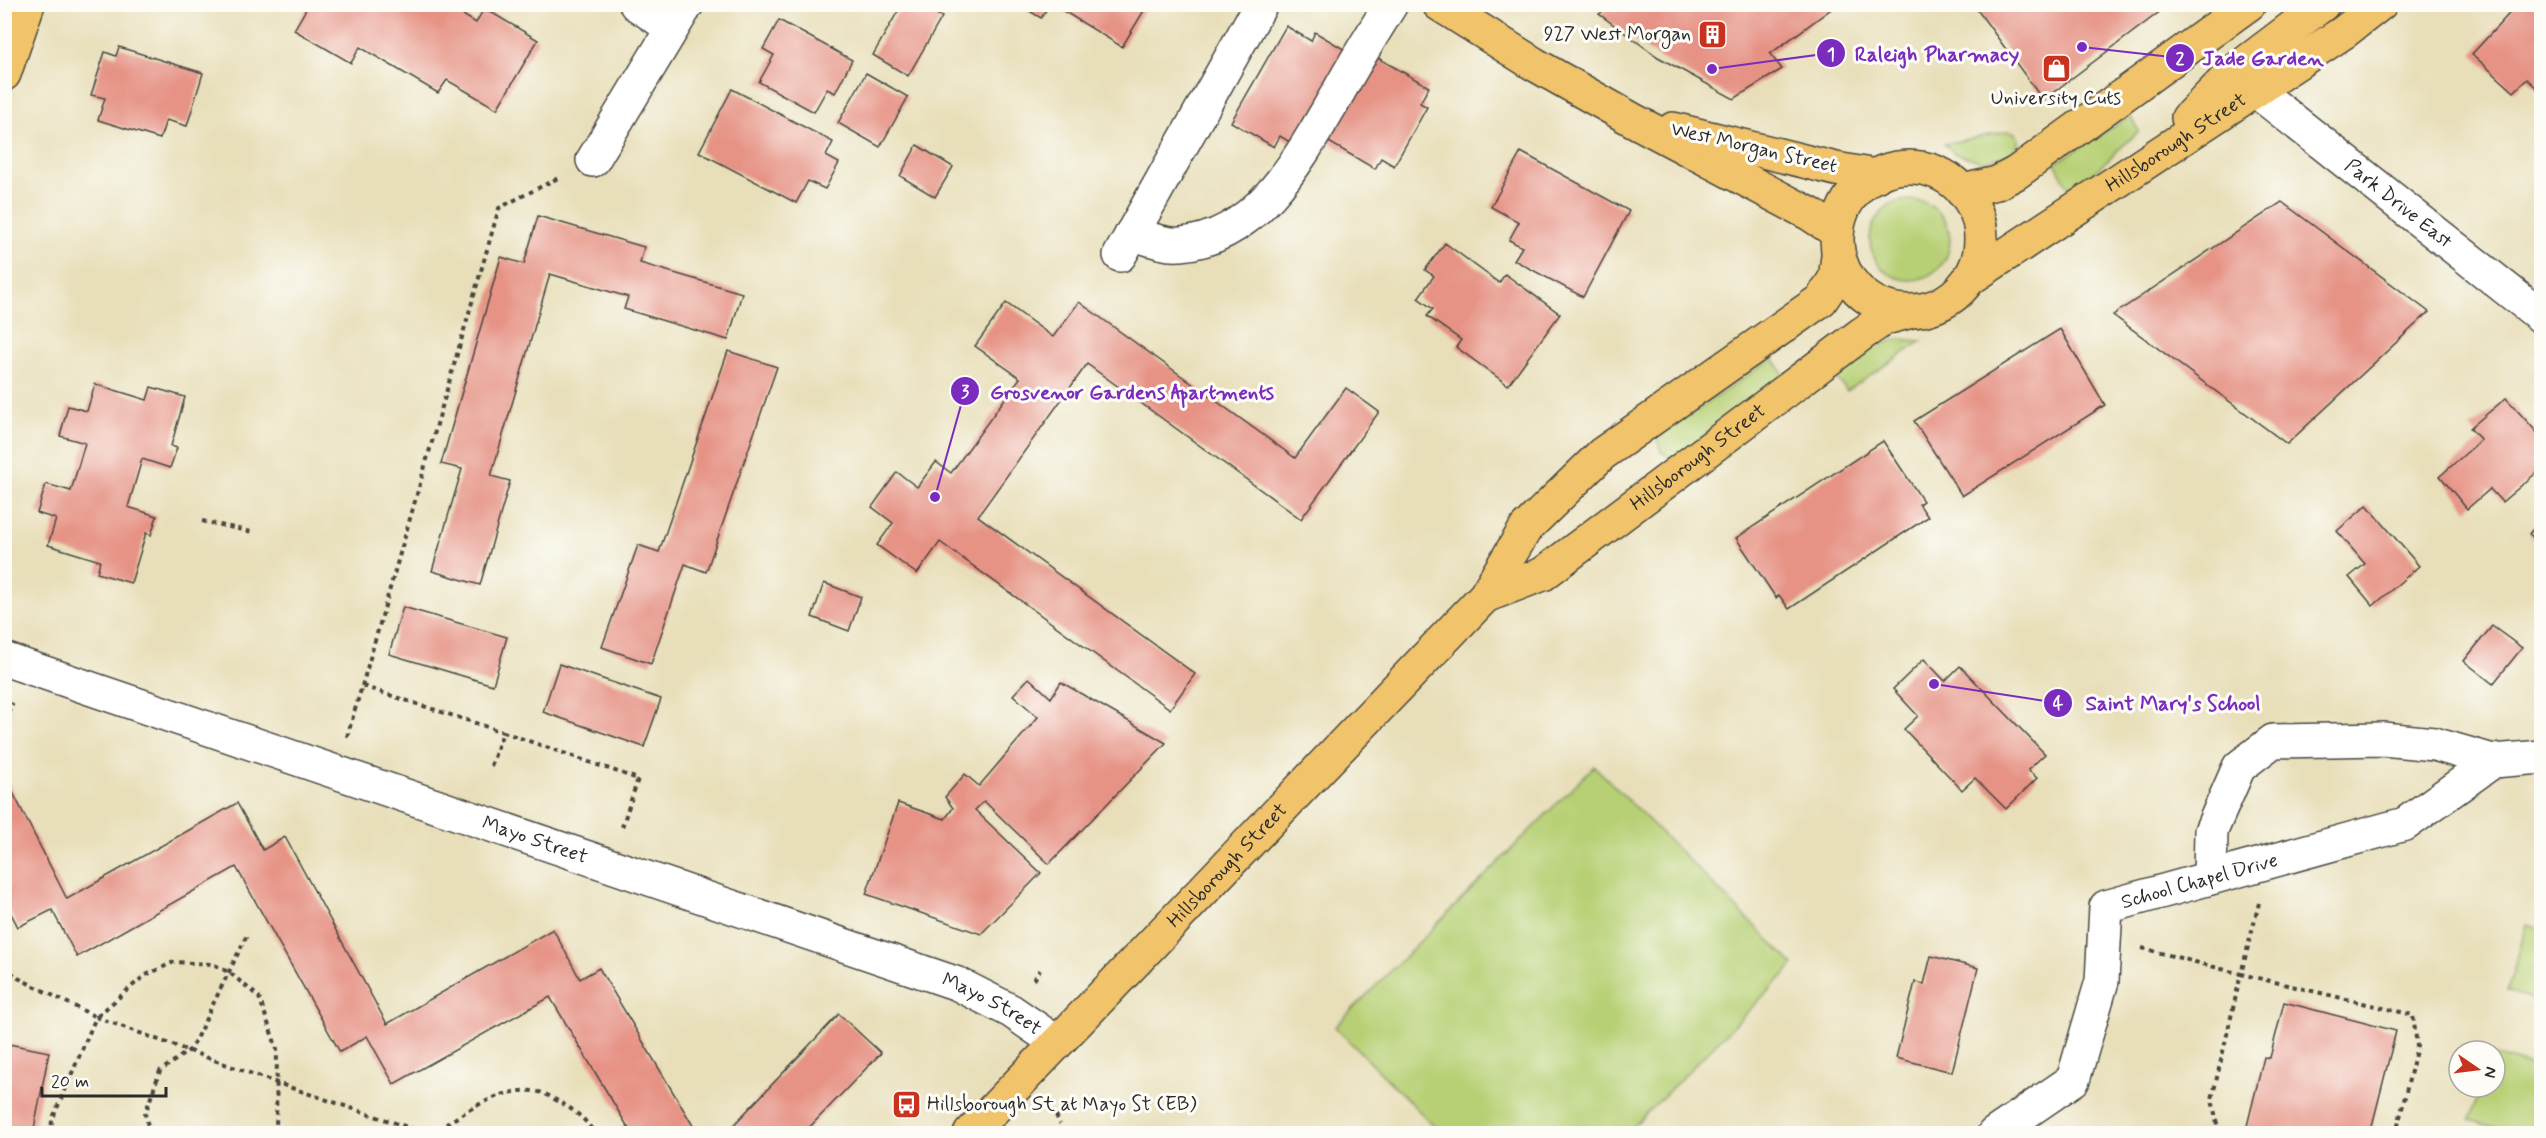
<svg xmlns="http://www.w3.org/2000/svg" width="2546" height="1138" viewBox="0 0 2546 1138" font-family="Mynerve,sans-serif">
	<rect width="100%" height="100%" fill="#fdfcf7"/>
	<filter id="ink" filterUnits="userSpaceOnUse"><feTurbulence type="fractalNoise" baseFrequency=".0167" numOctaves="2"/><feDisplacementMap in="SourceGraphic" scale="12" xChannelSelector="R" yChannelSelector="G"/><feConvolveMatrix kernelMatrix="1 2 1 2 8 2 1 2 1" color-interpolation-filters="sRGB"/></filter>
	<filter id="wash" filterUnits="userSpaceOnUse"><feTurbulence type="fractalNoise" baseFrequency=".008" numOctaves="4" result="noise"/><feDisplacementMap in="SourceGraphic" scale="24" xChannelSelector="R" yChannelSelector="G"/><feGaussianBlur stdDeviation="1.35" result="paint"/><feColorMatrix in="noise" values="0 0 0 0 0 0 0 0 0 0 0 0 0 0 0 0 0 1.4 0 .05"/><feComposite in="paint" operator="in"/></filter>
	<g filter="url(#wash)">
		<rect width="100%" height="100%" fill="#e8dfba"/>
		<g fill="#b7d075" stroke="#717e50" stroke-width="1.5">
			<path d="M 2130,116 L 2139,131 L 2071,193 L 2055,163 Z"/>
			<path d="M 2009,131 L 2015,133 L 2019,139 L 2015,152 L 1983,162 L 1954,153 L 1944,144 Z"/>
			<circle cx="1910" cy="240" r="40"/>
			<path d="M 1899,339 L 1922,341 L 1847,391 L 1834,375 L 1863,349 Z"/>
			<path d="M 1773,358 L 1784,375 L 1672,460 L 1661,451 L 1657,437 Z"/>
			<path d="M 1594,766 L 1794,965 L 1627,1133 L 1441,1133 L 1335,1027 Z"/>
			<path d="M 2527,925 L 2541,929 L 2541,1002 L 2507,991 Z"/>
			<path d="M 2495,1055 L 2541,1069 L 2541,1133 L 2513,1133 L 2470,1120 L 2480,1087 L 2495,1087 Z"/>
		</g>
		<g id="blocks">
			<g fill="#e69385">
				<path d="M 309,4 L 445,4 L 476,23 L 484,8 L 538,40 L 497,109 L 447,80 L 438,93 L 360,47 L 351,63 L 294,30 Z"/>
				<path d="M 902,4 L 920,4 L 942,17 L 908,76 L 873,55 Z"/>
				<path d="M 1018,4 L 1050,4 L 1041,18 Z"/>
				<path d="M 1052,4 L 1148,4 L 1122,47 Z"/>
				<path d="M 1614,4 L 1838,4 L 1770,54 L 1782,69 L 1734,99 L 1658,57 L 1599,14 Z"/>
				<path d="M 1973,4 L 2170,4 L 2043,100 Z"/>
				<path d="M 2518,4 L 2533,4 L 2542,12 L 2542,93 L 2527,79 L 2514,92 L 2472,54 Z"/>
				<path d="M 779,20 L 852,60 L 835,93 L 827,89 L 814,112 L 759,82 L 774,55 L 763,49 Z"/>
				<path d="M 1286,26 L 1311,41 L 1315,32 L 1352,54 L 1298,147 L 1280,136 L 1274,147 L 1231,122 Z"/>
				<path d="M 119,47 L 203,73 L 187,126 L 166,120 L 160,139 L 98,120 L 105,98 L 91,95 L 105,52 L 116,56 Z"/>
				<path d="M 1378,58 L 1429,87 L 1420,103 L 1427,107 L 1394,166 L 1381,158 L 1375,169 L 1322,138 L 1362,69 L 1369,73 Z"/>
				<path d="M 866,73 L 908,97 L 880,147 L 838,123 Z"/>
				<path d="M 732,89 L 833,142 L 826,156 L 839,163 L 825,189 L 808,181 L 796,203 L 699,152 Z"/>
				<path d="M 917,145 L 953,167 L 935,197 L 900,176 Z"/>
				<path d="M 1521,152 L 1629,211 L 1583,297 L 1514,260 L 1522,247 L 1509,240 L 1519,222 L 1491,207 Z"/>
				<path d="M 2282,202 L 2429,312 L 2287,444 L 2113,315 Z"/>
				<path d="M 538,216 L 644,247 L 640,263 L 742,293 L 728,340 L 624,309 L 628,297 L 550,274 L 491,476 L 510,481 L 480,585 L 432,571 L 462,469 L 441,464 L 501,257 L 524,264 Z"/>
				<path d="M 1445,243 L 1499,283 L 1505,274 L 1560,314 L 1508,385 L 1456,347 L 1461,340 L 1427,316 L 1433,309 L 1418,298 L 1434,276 L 1425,270 Z"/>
				<path d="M 1079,302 L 1295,458 L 1346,388 L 1379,412 L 1301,519 L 1087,364 L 978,516 L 1195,674 L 1170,709 L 940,542 L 917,574 L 877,545 L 893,523 L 872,507 L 897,472 L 917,487 L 936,462 L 951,473 L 1020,378 L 975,346 L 1006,303 L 1053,337 Z"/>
				<path d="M 2060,329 L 2105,405 L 1962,496 L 1914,421 Z"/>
				<path d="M 728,351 L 777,367 L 706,572 L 685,564 L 651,664 L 602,647 L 638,545 L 659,552 Z"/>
				<path d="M 95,384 L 147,400 L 151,387 L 185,397 L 171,446 L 177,448 L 170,468 L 142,459 L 128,507 L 157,516 L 151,535 L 146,533 L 131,583 L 97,573 L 100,561 L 48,545 L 56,519 L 37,513 L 46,484 L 71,491 L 85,443 L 60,436 L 68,406 L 87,411 Z"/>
				<path d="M 2506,398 L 2542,438 L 2542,468 L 2502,502 L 2490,489 L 2467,509 L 2440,476 L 2481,440 L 2470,428 Z"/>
				<path d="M 1883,441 L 1923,501 L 1919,504 L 1928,517 L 1789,609 L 1779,595 L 1776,598 L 1736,538 Z"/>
				<path d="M 2367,505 L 2419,566 L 2373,606 L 2349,577 L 2365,564 L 2337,531 Z"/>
				<path d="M 2542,518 L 2542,544 L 2529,534 Z"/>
				<path d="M 824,583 L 861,597 L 849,631 L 812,617 Z"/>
				<path d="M 403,607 L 507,637 L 493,685 L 389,654 Z"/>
				<path d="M 2492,626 L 2522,648 L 2493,684 L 2464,661 Z"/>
				<path d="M 1924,659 L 1945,681 L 1960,666 L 2045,754 L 2028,770 L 2037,778 L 2006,809 L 1975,778 L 1962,790 L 1904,729 L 1918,716 L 1893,689 Z"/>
				<path d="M 559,664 L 661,699 L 644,747 L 543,712 Z"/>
				<path d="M 1029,678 L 1051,698 L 1061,682 L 1166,743 L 1049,864 L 984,801 L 975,810 L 1041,873 L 981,934 L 866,894 L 898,803 L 945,819 L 953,808 L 945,797 L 965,774 L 979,786 L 1038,717 L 1013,695 Z"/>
				<path d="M 4,775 L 67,899 L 237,803 L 263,850 L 285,837 L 387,1024 L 553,929 L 580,979 L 599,968 L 698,1134 L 632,1134 L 550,997 L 394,1084 L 367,1036 L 340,1052 L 236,867 L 77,957 L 52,910 L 18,927 L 4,900 Z"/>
				<path d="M 1931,956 L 1978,968 L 1952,1072 L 1896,1058 L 1915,982 L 1924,984 Z"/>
				<path d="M 2284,1002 L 2396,1031 L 2370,1134 L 2245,1134 L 2264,1057 L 2270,1058 Z"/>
				<path d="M 839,1014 L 881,1053 L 803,1134 L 725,1134 Z"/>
				<path d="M 4,1043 L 49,1052 L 33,1134 L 4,1134 Z"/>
			</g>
		</g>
	</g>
	<g filter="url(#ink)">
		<use href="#blocks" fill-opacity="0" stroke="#474640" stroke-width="1.5"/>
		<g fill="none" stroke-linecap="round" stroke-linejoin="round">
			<defs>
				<g id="minor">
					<path d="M 636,4 L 672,28"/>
					<path id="s1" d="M 2255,90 L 2542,317"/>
					<path d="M 593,160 L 687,4"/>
					<path d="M 1132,233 C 1147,238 1165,246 1181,244 C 1261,237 1303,152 1339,91 C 1355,62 1373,33 1391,4"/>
					<path d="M 1120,255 L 1261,4"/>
					<path id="s2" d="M 4,659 L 958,984 L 1011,1011 L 1056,1042"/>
					<path d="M 2210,878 L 2211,831 L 2239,767 L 2273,741 L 2383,739 L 2434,744 L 2493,761"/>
					<path id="s3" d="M 1994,1134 L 2073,1080 L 2102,981 L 2106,907 L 2405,824 L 2493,761 L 2542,757"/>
				</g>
				<g id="major">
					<path d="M 1439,4 L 1534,64 L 1633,120 L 1810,214 L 1837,232"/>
					<path d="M 4,74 L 28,4"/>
					<path d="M 2188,118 L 2231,74 L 2323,4"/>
					<path d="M 1673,129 L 1836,169 L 1876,176"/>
					<circle cx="1909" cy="239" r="72"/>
					<path d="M 1962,191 L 1997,183 L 2016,173 L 2249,4"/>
					<path id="s4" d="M 1969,279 L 2344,32 L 2380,4"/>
					<path id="s5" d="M 1485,596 L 1543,574 L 1863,333 L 1885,318 L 1908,312"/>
					<path id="s6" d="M 970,1134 L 1485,596 L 1526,528 L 1602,454 L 1821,300 L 1835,279 L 1838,256"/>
				</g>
			</defs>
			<use href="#minor" stroke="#474640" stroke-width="36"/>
			<use href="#major" stroke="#474640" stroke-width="36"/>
			<g stroke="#474640" stroke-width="4" stroke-dasharray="4.5 4.5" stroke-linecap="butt">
				<path d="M 202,521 L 252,532"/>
				<path d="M 362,686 L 499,208 L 560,177"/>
				<path d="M 4,721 L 13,703"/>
				<path d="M 347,737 L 362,686 L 503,732"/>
				<path d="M 491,766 L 503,732 L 638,779 L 621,830"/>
				<path d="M 2259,903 L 2241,974 L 2413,1015 L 2417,1046 L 2396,1134"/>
				<path d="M 2142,948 L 2241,974 L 2212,1099 L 2219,1134"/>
				<path d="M 4,966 L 18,978 L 96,1017 L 144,976 L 174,962 L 213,964 L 230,973 L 259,997 L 277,1049 L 276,1134"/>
				<path d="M 1034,980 L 1040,970"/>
				<path d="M 1056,1115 L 1060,1124"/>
				<path d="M 51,1134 L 52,1120 L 96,1017 L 277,1083 L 428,1134"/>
				<path d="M 150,1134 L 145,1114 L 160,1071 L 191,1049 L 248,933"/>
				<path d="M 431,1134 C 461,1115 502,1084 539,1092 C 546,1093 553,1099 560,1102 C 572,1109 588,1120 594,1134"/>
			</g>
			<use href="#minor" stroke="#fff" stroke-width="33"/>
			<use href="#major" stroke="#f1c36a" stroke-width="33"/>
		</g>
	</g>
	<defs>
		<symbol id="building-square" viewBox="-11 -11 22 22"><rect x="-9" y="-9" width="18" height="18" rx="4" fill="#c8321e" stroke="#fdfcf7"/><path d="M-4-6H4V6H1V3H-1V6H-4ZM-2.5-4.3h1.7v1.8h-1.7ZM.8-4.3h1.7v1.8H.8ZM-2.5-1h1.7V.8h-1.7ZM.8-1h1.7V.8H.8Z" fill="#fff"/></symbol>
		<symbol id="shop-square" viewBox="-11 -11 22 22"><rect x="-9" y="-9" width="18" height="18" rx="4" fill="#c8321e" stroke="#fdfcf7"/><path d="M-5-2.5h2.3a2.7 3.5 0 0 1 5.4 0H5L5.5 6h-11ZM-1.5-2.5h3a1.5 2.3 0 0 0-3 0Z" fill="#fff"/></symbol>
		<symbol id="bus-square" viewBox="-11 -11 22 22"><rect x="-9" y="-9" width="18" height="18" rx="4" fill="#c8321e" stroke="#fdfcf7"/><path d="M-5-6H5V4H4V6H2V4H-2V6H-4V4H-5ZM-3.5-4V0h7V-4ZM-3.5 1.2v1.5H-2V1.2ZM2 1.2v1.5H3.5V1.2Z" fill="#fff"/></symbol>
	</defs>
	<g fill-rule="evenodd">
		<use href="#building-square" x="1696" y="18" width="33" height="33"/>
		<use href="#shop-square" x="2040" y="52" width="33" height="33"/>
		<use href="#bus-square" x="890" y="1088" width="33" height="33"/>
	</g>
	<g text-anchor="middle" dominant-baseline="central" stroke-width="6" stroke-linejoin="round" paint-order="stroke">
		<g font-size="20" fill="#2b2b2b" stroke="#fdfcf7" text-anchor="end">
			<text x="1691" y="34">927 West Morgan</text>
			<text x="2056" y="98" text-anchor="middle">University Cuts</text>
			<text x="927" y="1104" text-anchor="start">Hillsborough St at Mayo St (EB)</text>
		</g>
		<g font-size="20" fill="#2b2b2b" stroke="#fdfcf7">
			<text stroke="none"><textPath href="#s4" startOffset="248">Hillsborough Street</textPath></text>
			<text transform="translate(1754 148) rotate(13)">West Morgan Street</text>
			<text stroke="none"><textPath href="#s1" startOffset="183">Park Drive East</textPath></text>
			<text stroke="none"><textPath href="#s5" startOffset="256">Hillsborough Street</textPath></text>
			<text stroke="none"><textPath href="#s2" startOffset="561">Mayo Street</textPath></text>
			<text stroke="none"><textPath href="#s6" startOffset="372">Hillsborough Street</textPath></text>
			<text stroke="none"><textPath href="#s3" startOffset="370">School Chapel Drive</textPath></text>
			<text stroke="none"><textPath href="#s2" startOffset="1047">Mayo Street</textPath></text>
		</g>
	</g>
	<path fill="none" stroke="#7b2cbf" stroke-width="2" d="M1712 69L1831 53M2082 47L2180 58M935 497L965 391M1934 684L2058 703"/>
	<g fill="#7b2cbf" stroke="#fdfcf7" stroke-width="2">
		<circle cx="1712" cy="69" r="6"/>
		<circle cx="2082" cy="47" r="6"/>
		<circle cx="935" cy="497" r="6"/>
		<circle cx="1934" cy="684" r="6"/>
		<circle cx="1831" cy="53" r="15"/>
		<circle cx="2180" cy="58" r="15"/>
		<circle cx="965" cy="391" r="15"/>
		<circle cx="2058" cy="703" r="15"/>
	</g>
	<g font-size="18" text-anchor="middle" font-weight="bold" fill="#fff">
		<text x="1831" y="60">1</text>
		<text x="2180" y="64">2</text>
		<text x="965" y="397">3</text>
		<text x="2058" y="709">4</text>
	</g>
	<g font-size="21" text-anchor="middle" font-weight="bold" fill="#7b2cbf" stroke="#fdfcf7" stroke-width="6" stroke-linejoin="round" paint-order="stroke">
		<text x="1937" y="61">Raleigh Pharmacy</text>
		<text x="2263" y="65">Jade Garden</text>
		<text x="1132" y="399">Grosvenor Gardens Apartments</text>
		<text x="2173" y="710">Saint Mary's School</text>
	</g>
	<rect width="2546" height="1138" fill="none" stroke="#fdfcf7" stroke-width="24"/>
	<g transform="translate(2477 1069) rotate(104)"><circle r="28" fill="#fdfcf7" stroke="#a9a8a5" stroke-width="1.5"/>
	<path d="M0-4.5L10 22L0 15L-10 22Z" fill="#c8321e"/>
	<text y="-9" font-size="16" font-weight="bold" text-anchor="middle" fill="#2b2b2b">N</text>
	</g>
	<path d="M42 1087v9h124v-9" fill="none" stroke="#2b2b2b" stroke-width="3"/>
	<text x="51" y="1087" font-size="18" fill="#2b2b2b" stroke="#fdfcf7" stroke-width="4.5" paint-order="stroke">20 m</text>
</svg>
